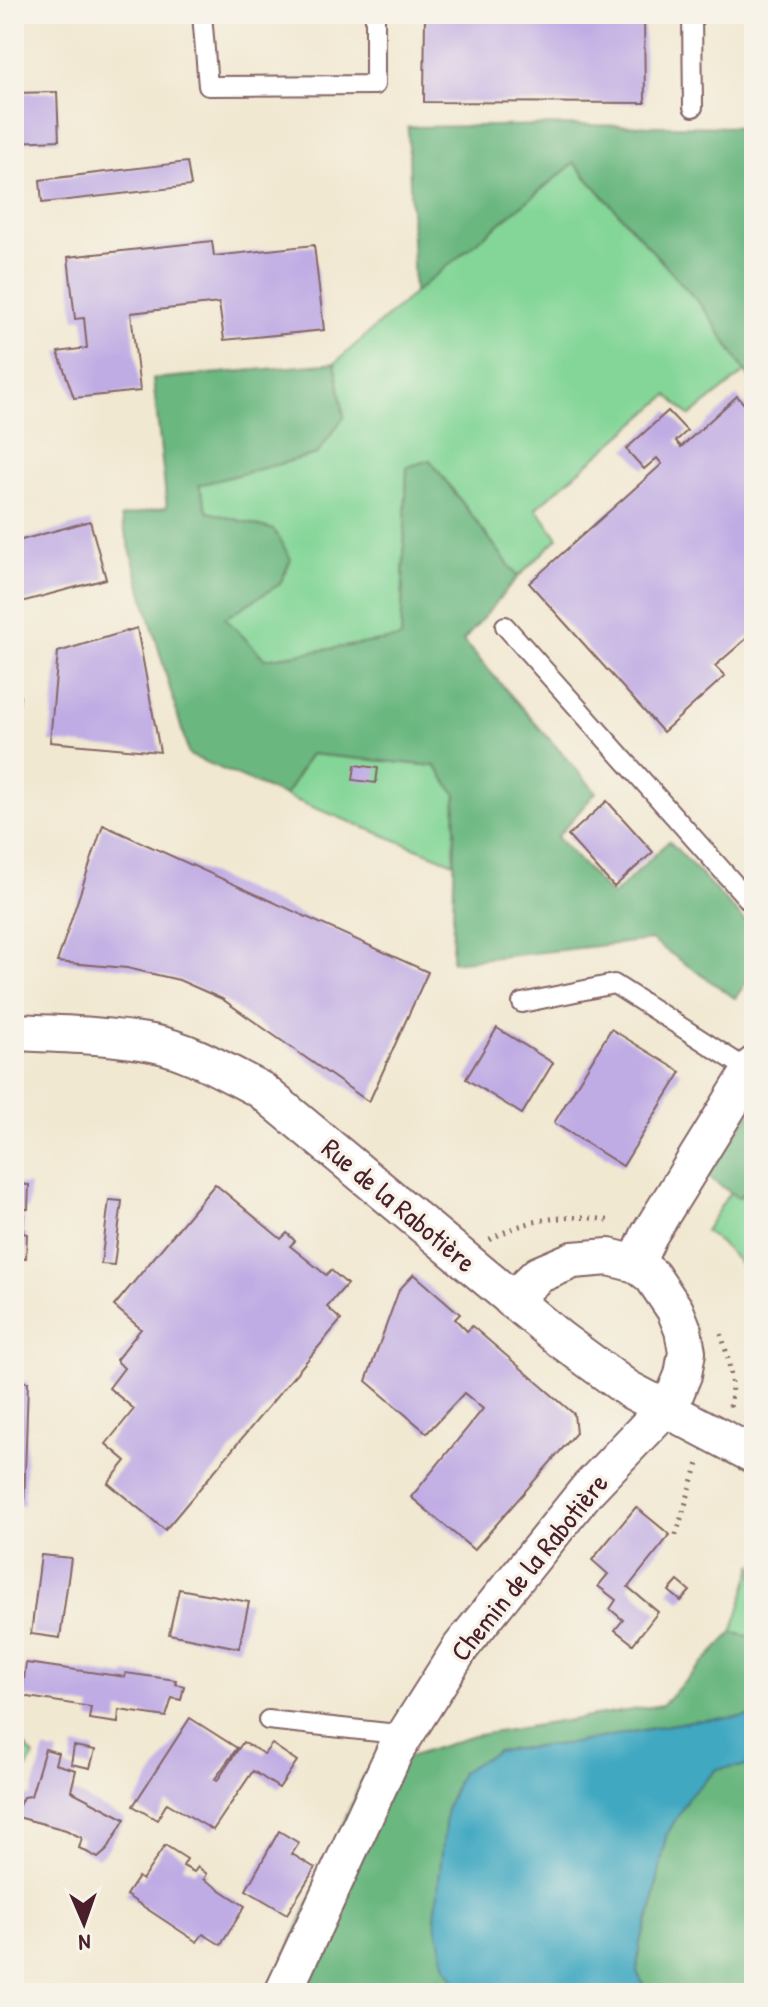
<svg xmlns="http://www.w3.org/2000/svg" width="768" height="2007" viewBox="0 0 768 2007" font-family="'Patrick Hand',sans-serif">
	<rect width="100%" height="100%" fill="#f7f3e8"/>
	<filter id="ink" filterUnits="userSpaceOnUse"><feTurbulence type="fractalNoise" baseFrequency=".0125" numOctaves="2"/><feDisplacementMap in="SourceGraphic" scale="16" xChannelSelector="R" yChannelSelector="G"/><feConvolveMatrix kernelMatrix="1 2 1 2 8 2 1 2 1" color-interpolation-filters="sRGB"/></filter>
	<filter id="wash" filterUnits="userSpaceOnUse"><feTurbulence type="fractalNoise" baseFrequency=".006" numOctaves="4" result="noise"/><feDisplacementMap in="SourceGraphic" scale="32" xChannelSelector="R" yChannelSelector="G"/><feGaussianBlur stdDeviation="1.8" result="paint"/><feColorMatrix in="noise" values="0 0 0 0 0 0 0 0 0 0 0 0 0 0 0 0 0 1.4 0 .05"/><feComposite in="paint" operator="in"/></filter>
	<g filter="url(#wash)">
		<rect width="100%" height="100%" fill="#f1e8d1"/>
		<g fill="#84d698" stroke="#677a62" stroke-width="2">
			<path d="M 743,127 L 754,127 L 754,163 L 740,160 Z"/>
			<path d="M 574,163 L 706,311 L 745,372 L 690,416 L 668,395 L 536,508 L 558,538 L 518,577 L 430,460 L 407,467 L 401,638 L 265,659 L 224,618 L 280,584 L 274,530 L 208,512 L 198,485 L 317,454 L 344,417 L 335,363 L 414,293 Z"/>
			<path d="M 310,754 L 435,766 L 456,794 L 454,863 L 285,796 Z"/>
			<path d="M 754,1183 L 754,1285 C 741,1262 726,1246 705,1231 L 730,1192 L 739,1198 Z"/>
			<path d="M 754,1563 L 754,1637 L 732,1633 Z"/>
			<path d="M 14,1734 L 34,1756 L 14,1790 Z"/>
		</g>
		<g fill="#6bb780" stroke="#5a6b56" stroke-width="2">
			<path d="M 580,125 L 743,127 L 740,160 L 754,163 L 754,385 L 706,311 L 574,163 L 414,293 L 408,127 Z"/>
			<path d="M 335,363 L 344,417 L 317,454 L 199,485 L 208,512 L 274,530 L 291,559 L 280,584 L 225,618 L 265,659 L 401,638 L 407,467 L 430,460 L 518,577 L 463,641 L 596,792 L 557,837 L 612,896 L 669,841 L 754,931 L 754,972 L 735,998 L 651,940 L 452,962 L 456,795 L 435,766 L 310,754 L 285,796 L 189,755 L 121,517 L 167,507 L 153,379 Z"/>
			<path d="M 754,1107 L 754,1183 L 738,1198 L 707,1176 Z"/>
			<path d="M 732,1633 L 754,1637 L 754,1716 L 691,1721 L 574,1743 L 497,1751 L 446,1967 L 463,1993 L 270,1993 L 366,1771 L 473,1736 L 662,1705 Z"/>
			<path d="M 754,1765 L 754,1993 L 648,1993 L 637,1972 L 640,1942 L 652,1910 L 666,1836 L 689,1796 L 717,1769 Z"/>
		</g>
		<path fill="#41a8c1" stroke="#466476" stroke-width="2" d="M 754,1716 L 754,1765 L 717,1769 L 689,1796 L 666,1836 L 652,1910 L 640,1942 L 637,1972 L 648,1993 L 463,1993 L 446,1967 L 435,1918 L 447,1806 L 461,1772 L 497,1751 L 574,1743 L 691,1721 Z"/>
		<g id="blocks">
			<g fill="#c0ace4">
				<path d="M 425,14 L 644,14 L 645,103 L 424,102 Z"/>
				<path d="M 57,92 L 59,140 L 14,142 L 14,93 Z"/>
				<path d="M 187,162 L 191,186 L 42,203 L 40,180 Z"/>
				<path d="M 212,241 L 214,256 L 314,245 L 324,330 L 224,340 L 219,303 L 131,313 L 140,391 L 74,398 L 58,352 L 87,348 L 84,318 L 75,319 L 68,257 Z"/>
				<path d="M 737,396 L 754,415 L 754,632 L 715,666 L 725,676 L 663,732 L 529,583 L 662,464 L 657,458 L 644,469 L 626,449 L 668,411 L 687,431 L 676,441 L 681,447 Z"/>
				<path d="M 90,521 L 106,579 L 14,604 L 14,542 Z"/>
				<path d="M 137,628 L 160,752 L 50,742 L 58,652 Z"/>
				<path d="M 14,696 L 20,696 L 16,734 L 14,734 Z"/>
				<path d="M 355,765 L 378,768 L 376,783 L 353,780 Z"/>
				<path d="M 607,801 L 653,852 L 614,887 L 568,836 Z"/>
				<path d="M 103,825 L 428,972 L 369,1102 L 222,999 L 179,980 L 127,968 L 57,962 Z"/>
				<path d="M 497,1028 L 553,1063 L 522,1114 L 466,1079 Z"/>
				<path d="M 611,1029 L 681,1072 L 623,1166 L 554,1123 Z"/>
				<path d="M 14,1184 L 29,1185 L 28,1209 L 24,1209 L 23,1233 L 27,1234 L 26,1258 L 14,1258 Z"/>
				<path d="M 215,1184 L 281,1239 L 287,1233 L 295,1241 L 290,1246 L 326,1275 L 331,1270 L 347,1284 L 327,1307 L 341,1320 L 165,1530 L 108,1483 L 126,1461 L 106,1444 L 134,1409 L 109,1388 L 124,1368 L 116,1360 L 141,1329 L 114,1306 Z"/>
				<path d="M 109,1200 L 122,1201 L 114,1265 L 101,1264 Z"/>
				<path d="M 414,1274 L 460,1314 L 455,1319 L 467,1331 L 472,1326 L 574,1414 L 576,1433 L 474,1550 L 411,1497 L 483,1409 L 464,1393 L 427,1433 L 366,1381 L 399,1290 Z"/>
				<path d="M 14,1381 L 28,1382 L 24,1505 L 14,1504 Z"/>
				<path d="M 636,1507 L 670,1535 L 628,1587 L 658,1612 L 633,1644 L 615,1630 L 623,1620 L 610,1609 L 616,1600 L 598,1586 L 608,1574 L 592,1560 Z"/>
				<path d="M 41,1555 L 71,1558 L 60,1638 L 31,1634 Z"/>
				<path d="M 678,1581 L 690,1591 L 681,1601 L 669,1591 Z"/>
				<path d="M 179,1589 L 249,1602 L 239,1648 L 169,1634 Z"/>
				<path d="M 26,1663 L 125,1677 L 126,1673 L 176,1680 L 175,1684 L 184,1686 L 181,1700 L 172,1698 L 166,1717 L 119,1710 L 118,1723 L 89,1719 L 91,1707 L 22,1696 Z"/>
				<path d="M 190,1718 L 237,1748 L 215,1779 L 217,1781 L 243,1742 L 264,1754 L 272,1744 L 297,1761 L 279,1788 L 253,1771 L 213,1830 L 167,1803 L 157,1820 L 133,1806 Z"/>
				<path d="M 74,1746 L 95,1750 L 90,1768 L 71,1764 Z"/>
				<path d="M 45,1749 L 58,1753 L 55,1764 L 76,1770 L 71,1791 L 125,1819 L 107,1850 L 98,1858 L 79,1848 L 82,1838 L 66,1830 L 14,1816 L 23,1797 L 31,1796 Z"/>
				<path d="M 279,1831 L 299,1843 L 292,1854 L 315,1868 L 287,1914 L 246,1890 Z"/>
				<path d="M 165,1845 L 187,1859 L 183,1866 L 194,1872 L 198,1867 L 207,1874 L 204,1879 L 245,1906 L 221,1945 L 203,1934 L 197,1942 L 126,1895 L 138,1877 L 142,1880 Z"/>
			</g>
		</g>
	</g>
	<g filter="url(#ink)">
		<use href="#blocks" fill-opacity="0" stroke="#846565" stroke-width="2"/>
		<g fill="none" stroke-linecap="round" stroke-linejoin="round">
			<defs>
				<g id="service">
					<path d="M 202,14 L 208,86 L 375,85 L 375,14"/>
					<path d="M 692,14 L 693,107"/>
					<path d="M 505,626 L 754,906"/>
					<path d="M 522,1003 L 614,984 L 750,1071"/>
					<path d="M 268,1720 L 406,1735"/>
				</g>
				<g id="minor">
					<path d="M 14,1032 C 60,1034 107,1035 152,1043 C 190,1050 227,1073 261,1090 L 560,1339 L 628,1389 L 754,1455"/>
					<path d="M 636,1264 L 649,1235 L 754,1065"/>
					<path d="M 283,1993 L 395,1751 L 461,1647 L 587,1490 L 665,1408 L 676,1392 L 683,1375 L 687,1352 L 683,1330 L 675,1310 L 652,1276 L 636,1264 L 609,1257 L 573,1260 L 538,1275 L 512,1300"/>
				</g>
			</defs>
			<use href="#service" stroke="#846565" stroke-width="22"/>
			<use href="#minor" stroke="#846565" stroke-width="40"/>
			<g stroke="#846565" stroke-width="5" stroke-dasharray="2 6" stroke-linecap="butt">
				<path d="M 748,637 L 754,636"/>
				<path d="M 490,1240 C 524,1218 572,1213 612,1221"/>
				<path d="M 721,1334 C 728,1355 735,1385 730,1407"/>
				<path d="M 676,1535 L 698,1463"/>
			</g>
			<use href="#service" stroke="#fff" stroke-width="18"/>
			<use href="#minor" stroke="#fff" stroke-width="36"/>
		</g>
	</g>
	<g text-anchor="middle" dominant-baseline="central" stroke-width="7" stroke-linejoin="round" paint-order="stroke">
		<g font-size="28" fill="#4a1f2b" stroke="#f7f3e8">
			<text transform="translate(399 1205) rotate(40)">Rue de la Rabotière</text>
			<text transform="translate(529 1567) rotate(-51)">Chemin de la Rabotière</text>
		</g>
	</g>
	<rect width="768" height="2007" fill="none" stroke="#f7f3e8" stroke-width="48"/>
	<g transform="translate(84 1923) rotate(178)" stroke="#f7f3e8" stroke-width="6" paint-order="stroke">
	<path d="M0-6L14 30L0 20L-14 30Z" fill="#4a1f2b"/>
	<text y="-12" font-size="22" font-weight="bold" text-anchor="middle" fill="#4a1f2b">N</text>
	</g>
</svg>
